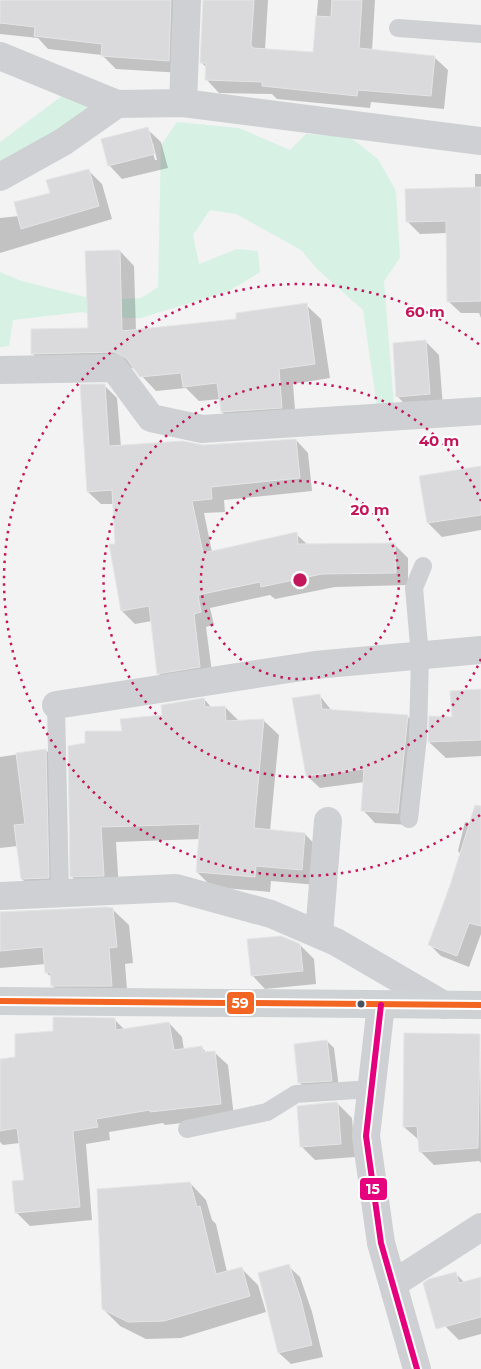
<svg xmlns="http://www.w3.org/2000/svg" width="481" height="1369" viewBox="0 0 481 1369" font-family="Montserrat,sans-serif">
	<rect width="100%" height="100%" fill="#f3f3f3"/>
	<g fill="#d7f2e5">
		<path d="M 70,90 L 106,105 L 0,173 L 0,142 Z"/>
		<path d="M 177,122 L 239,128 L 290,150 L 306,134 L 350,137 L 378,159 L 396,191 L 400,258 L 384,281 L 394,405 L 377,407 L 363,310 L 318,270 L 301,250 L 236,214 L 210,210 L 193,235 L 199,264 L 237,249 L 258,251 L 260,272 L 229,291 L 141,318 L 102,318 L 82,312 L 13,320 L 9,346 L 0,347 L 0,272 L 22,281 L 97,300 L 141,298 L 158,287 L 161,145 Z"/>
	</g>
	<g fill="#0003" fill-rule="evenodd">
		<path d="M 0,0 L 192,0 L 182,73 L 116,69 L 102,55 L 48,49 L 38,38 L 0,34 Z"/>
		<path d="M 204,0 L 268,0 L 265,50 L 314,54 L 318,0 L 375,0 L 372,51 L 434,57 L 448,70 L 444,109 L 371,102 L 370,108 L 277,99 L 272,94 L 219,93 L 206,79 L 207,68 L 201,62 Z"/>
		<path d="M 147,129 L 161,142 L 168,168 L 122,179 L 109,165 ZM 150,143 L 153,143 L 157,160 L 155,160 Z"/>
		<path d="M 88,170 L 102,184 L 112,219 L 0,253 L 0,218 L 19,216 Z"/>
		<path d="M 475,174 L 481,174 L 481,318 L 479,313 L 461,313 L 448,301 L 447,233 L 420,234 L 407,221 L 475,189 Z"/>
		<path d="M 120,251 L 134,266 L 136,331 L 238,320 L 306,305 L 321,319 L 330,378 L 293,384 L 296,423 L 237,426 L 222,412 L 221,399 L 199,401 L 186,388 L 156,391 L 136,370 L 130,367 L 47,368 L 32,353 L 90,329 Z"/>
		<path d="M 426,342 L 439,355 L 443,408 L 411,410 L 397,396 Z"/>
		<path d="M 104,385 L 117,398 L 121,447 L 203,446 L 296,440 L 308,453 L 312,491 L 224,500 L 225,512 L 204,513 L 212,552 L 296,534 L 308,545 L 395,545 L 408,558 L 408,585 L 335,587 L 275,599 L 270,595 L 210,608 L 214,625 L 206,627 L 213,680 L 171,686 L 158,673 L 152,621 L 135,624 L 122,611 L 114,504 L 101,504 L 88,492 Z"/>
		<path d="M 481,468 L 481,530 L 442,537 L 428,523 L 421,477 Z"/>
		<path d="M 481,690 L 481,756 L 446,758 L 429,742 Z"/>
		<path d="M 320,696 L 332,711 L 407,716 L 420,728 L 410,825 L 375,823 L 363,810 L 365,782 L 320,788 L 307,776 Z"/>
		<path d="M 204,699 L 212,708 L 225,707 L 239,721 L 263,720 L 279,735 L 270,831 L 305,834 L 320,850 L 317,885 L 271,881 L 270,892 L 212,887 L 197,872 L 200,839 L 116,842 L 119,891 L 87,892 L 72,877 L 87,744 Z"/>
		<path d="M 46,750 L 58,763 L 61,890 L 35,891 L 22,879 L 18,846 L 0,848 L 0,757 Z"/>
		<path d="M 465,822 L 481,826 L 481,934 L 469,967 L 441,956 L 429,944 L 461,854 L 458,851 Z"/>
		<path d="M 112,909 L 129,925 L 133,963 L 125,964 L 128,1002 L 68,1002 L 52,985 L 51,977 L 46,972 L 46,964 L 0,968 L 0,913 Z"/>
		<path d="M 300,945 L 314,959 L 316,984 L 265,989 L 252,975 Z"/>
		<path d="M 114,1019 L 125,1030 L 169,1023 L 182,1037 L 184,1050 L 202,1048 L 207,1053 L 214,1052 L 228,1065 L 234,1117 L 165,1125 L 163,1123 L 109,1132 L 110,1140 L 86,1144 L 92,1220 L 30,1226 L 16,1212 L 26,1182 L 20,1143 L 3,1145 L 0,1142 L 0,1060 L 17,1058 L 55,1032 Z"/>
		<path d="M 480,1036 L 481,1163 L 479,1161 L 434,1165 L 420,1151 L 419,1140 L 404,1127 Z"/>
		<path d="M 327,1041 L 334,1048 L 339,1088 L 307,1090 L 300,1083 Z"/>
		<path d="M 338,1104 L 352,1118 L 355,1157 L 315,1160 L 301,1146 Z"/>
		<path d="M 190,1183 L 206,1200 L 212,1220 L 216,1224 L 227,1272 L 241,1268 L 258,1285 L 266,1312 L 181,1338 L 146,1339 L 120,1326 L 103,1309 Z"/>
		<path d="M 288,1266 L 300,1277 L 312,1312 L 323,1357 L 291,1364 L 279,1353 Z"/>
		<path d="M 456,1274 L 464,1282 L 481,1278 L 481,1334 L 459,1340 L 445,1326 Z"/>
	</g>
	<g fill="#dadadc" stroke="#e4e5e6">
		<path d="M 0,0 L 171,0 L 169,61 L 101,56 L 102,44 L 34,36 L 35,27 L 0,23 Z"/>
		<path d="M 203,0 L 254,0 L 251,45 L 253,48 L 313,52 L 316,16 L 331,17 L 332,0 L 362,0 L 359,48 L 435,56 L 431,96 L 358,90 L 357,96 L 262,86 L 262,82 L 205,80 L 206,63 L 200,63 Z"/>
		<path d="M 148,127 L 155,154 L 108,166 L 101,139 Z"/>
		<path d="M 89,169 L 99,206 L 21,229 L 14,202 L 50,193 L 46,180 Z"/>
		<path d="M 481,187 L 481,301 L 447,302 L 446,221 L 406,222 L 405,189 Z"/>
		<path d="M 120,250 L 122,331 L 236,319 L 236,313 L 307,303 L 315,364 L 279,369 L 282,408 L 221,412 L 217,383 L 183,387 L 181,373 L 140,377 L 126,358 L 114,352 L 31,354 L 31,329 L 88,328 L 85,251 Z"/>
		<path d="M 426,340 L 430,394 L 396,397 L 393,343 Z"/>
		<path d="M 80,384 L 105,384 L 109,446 L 183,441 L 203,445 L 296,439 L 300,478 L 211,487 L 212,499 L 192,501 L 203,553 L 297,532 L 298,544 L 395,543 L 396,573 L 322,574 L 261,587 L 260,582 L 198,595 L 201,612 L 194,614 L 200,667 L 157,674 L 149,606 L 121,611 L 109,544 L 115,544 L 112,490 L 87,492 Z"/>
		<path d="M 481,466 L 481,515 L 427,523 L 419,476 Z"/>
		<path d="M 481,689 L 481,740 L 428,742 L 429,716 L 452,717 L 450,691 Z"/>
		<path d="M 320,694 L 322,709 L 408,715 L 398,813 L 361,811 L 364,769 L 306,776 L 292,698 Z"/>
		<path d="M 204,698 L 205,707 L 225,706 L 226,721 L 264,719 L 254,828 L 305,833 L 302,870 L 256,866 L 255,877 L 196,872 L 200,824 L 101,827 L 104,876 L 70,877 L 68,746 L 85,743 L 85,731 L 122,731 L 120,719 L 162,715 L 161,705 Z"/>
		<path d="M 46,749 L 49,878 L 21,879 L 14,825 L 25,824 L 16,753 Z"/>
		<path d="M 475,805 L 481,806 L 481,926 L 469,923 L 457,956 L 428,945 L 449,889 Z"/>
		<path d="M 106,907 L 113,908 L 117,947 L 109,948 L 112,986 L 51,986 L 50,972 L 45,973 L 43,947 L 0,951 L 0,912 Z"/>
		<path d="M 281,936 L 300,944 L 303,971 L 251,976 L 247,939 Z"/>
		<path d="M 53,1017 L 115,1018 L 116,1030 L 169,1022 L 174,1050 L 202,1046 L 203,1052 L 215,1051 L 221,1104 L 150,1112 L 150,1110 L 96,1119 L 98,1127 L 73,1131 L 80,1207 L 15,1213 L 12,1181 L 24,1180 L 17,1128 L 0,1131 L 0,1059 L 15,1057 L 15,1034 L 53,1031 Z"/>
		<path d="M 404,1033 L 480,1034 L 478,1148 L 419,1152 L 417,1126 L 403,1127 Z"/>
		<path d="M 327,1040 L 332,1081 L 298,1083 L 294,1044 Z"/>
		<path d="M 335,1102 L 338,1103 L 341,1144 L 300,1147 L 297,1106 Z"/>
		<path d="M 190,1182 L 197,1207 L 200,1206 L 216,1274 L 242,1267 L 250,1296 L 164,1321 L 128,1322 L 102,1309 L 97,1189 Z"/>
		<path d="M 289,1264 L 301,1300 L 312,1345 L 278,1353 L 258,1273 Z"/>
		<path d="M 456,1272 L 459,1283 L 481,1277 L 481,1317 L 436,1329 L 423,1283 L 429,1279 Z"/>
	</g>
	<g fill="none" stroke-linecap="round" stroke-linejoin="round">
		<g stroke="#ced0d3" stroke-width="18">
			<path d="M 398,28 L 481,34"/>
			<path d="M 56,705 L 60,893"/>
			<path d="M 409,819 L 418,737 L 420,656 L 414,588 L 423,566"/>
			<path d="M 187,1129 L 267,1112 L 296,1094 L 371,1089"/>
		</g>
		<g stroke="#ced0d3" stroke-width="28">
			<path d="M 0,56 L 117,104"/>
			<path d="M 183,103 L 187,0"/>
			<path d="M 0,177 L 63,142 L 117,104 L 183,103 L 481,141"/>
			<path d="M 0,370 L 114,368 L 151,418 L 202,429 L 481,411"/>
			<path d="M 56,705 L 315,665 L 481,650"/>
			<path d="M 0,896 L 176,888 L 271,914 L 336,942 L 444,1005"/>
			<path d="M 319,934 L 328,821"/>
			<path d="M 381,1005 L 366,1136 L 381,1243 L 417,1369"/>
			<path d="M 393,1284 L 481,1227"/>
		</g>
		<path stroke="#cfd2d5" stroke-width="28" d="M 0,1001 L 481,1005"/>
		<defs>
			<path id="bus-1" d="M 0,1001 L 481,1005"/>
			<path id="bus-2" d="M 381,1005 L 366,1136 L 381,1243 L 417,1369"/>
		</defs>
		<use href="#bus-1" stroke="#fff" stroke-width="10"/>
		<use href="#bus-2" stroke="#fff" stroke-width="10"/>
		<use href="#bus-1" stroke="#f26522" stroke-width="6"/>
		<use href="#bus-2" stroke="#e5007d" stroke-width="6"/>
	</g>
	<g fill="none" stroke="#c2185b" stroke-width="2.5" stroke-dasharray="2.5 5">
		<circle cx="300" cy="580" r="99"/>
		<path d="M481 659A197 197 0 1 1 481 501"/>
		<path d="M480 815A296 296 0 1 1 480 345"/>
	</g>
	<circle fill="#485260" stroke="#fff" stroke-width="2" cx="361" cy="1004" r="4.5"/>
	<circle cx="300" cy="580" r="8" fill="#c2185b" stroke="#fff" stroke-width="2.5"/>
	<g font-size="15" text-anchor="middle" font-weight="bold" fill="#c2185b" stroke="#fff" stroke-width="4" stroke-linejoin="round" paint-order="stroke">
		<text x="425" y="317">60 m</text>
		<text x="439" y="446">40 m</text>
		<text x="370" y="515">20 m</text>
	</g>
	<g stroke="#fff" stroke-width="2">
		<rect x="226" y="991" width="29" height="24" rx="5" fill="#f26522"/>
		<rect x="359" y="1177" width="29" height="24" rx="5" fill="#e5007d"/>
	</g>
	<g font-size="14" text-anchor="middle" font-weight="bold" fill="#fff">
		<text x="240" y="1008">59</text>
		<text x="373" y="1194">15</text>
	</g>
</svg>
